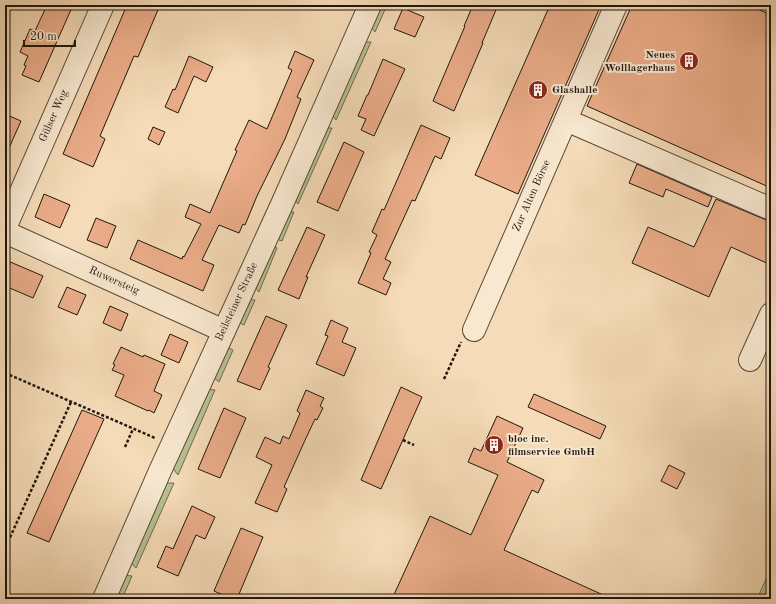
<svg xmlns="http://www.w3.org/2000/svg" width="776" height="604" viewBox="0 0 776 604" font-family="'Old Standard TT',serif">
	<rect width="100%" height="100%" fill="#f5dbb7"/>
	<filter id="stains"><feTurbulence type="fractalNoise" baseFrequency=".005" numOctaves="4"/><feColorMatrix values="0 0 0 0 .2 0 0 0 0 .09 0 0 0 0 .02 0 0 0 .5 -.17"/></filter>
	<radialGradient id="worn" r=".72"><stop offset=".6" stop-color="#630" stop-opacity="0"/><stop offset="1" stop-color="#630" stop-opacity=".3"/></radialGradient>
	<g fill="#b8c191" stroke="#6c6c50">
		<path d="M 379,5 L 387,5 L 375,32 L 370,26 Z"/>
		<path d="M 362,42 L 371,42 L 336,120 L 330,113 Z"/>
		<path d="M 323,128 L 332,128 L 298,204 L 293,196 Z"/>
		<path d="M 285,212 L 294,212 L 282,241 L 274,238 Z"/>
		<path d="M 270,245 L 277,248 L 259,292 L 253,285 Z"/>
		<path d="M 246,299 L 255,300 L 244,325 L 236,321 Z"/>
		<path d="M 225,346 L 233,350 L 219,382 L 212,376 Z"/>
		<path d="M 206,389 L 215,390 L 178,475 L 171,466 Z"/>
		<path d="M 164,483 L 174,483 L 136,568 L 129,561 Z"/>
		<path d="M 771,568 L 771,599 L 757,599 Z"/>
		<path d="M 123,575 L 132,576 L 122,599 L 112,599 Z"/>
	</g>
	<g fill="#ebad89" stroke="#1f170e">
		<path d="M 47,5 L 73,5 L 39,82 L 22,75 L 26,66 L 24,65 L 28,56 L 20,52 L 30,29 L 35,31 Z"/>
		<path d="M 127,5 L 160,5 L 138,57 L 134,56 L 100,136 L 105,139 L 93,167 L 63,154 Z"/>
		<path d="M 473,5 L 498,5 L 482,43 L 483,43 L 454,111 L 433,101 L 465,26 L 464,26 Z"/>
		<path d="M 550,5 L 601,5 L 518,194 L 475,175 Z"/>
		<path d="M 632,5 L 748,5 L 771,15 L 771,188 L 587,106 Z"/>
		<path d="M 403,8 L 424,17 L 415,37 L 394,29 Z"/>
		<path d="M 295,51 L 314,60 L 297,97 L 301,99 L 285,139 L 257,196 L 245,225 L 243,224 L 239,233 L 219,225 L 202,260 L 214,265 L 203,291 L 130,259 L 138,240 L 182,259 L 183,256 L 184,257 L 201,224 L 185,217 L 190,204 L 210,213 L 237,151 L 235,150 L 249,120 L 267,129 L 292,70 L 288,68 Z"/>
		<path d="M 189,56 L 213,67 L 206,82 L 194,76 L 178,113 L 165,107 L 173,89 L 175,90 Z"/>
		<path d="M 383,59 L 405,69 L 374,136 L 361,130 L 366,119 L 358,116 L 367,95 L 368,95 Z"/>
		<path d="M 5,114 L 21,121 L 5,157 Z"/>
		<path d="M 421,125 L 450,138 L 441,159 L 435,156 L 415,201 L 412,200 L 385,259 L 391,262 L 383,279 L 391,283 L 386,295 L 358,283 L 371,253 L 369,252 L 377,235 L 372,232 L 382,209 L 384,210 Z"/>
		<path d="M 153,127 L 165,132 L 159,145 L 148,139 Z"/>
		<path d="M 344,142 L 364,152 L 338,211 L 317,202 Z"/>
		<path d="M 637,164 L 712,197 L 708,207 L 666,189 L 663,197 L 629,183 Z"/>
		<path d="M 44,194 L 70,205 L 60,228 L 35,217 Z"/>
		<path d="M 716,199 L 771,222 L 771,265 L 731,247 L 709,297 L 632,263 L 648,227 L 694,247 Z"/>
		<path d="M 96,218 L 116,226 L 107,248 L 87,240 Z"/>
		<path d="M 307,227 L 325,235 L 306,277 L 308,277 L 299,299 L 278,290 Z"/>
		<path d="M 8,261 L 43,276 L 33,298 L 5,286 L 5,269 Z"/>
		<path d="M 67,287 L 86,295 L 77,315 L 58,307 Z"/>
		<path d="M 110,306 L 128,314 L 121,331 L 103,323 Z"/>
		<path d="M 266,316 L 287,325 L 268,367 L 270,368 L 260,390 L 237,381 Z"/>
		<path d="M 331,320 L 348,328 L 342,342 L 356,348 L 344,376 L 316,364 L 328,336 L 325,335 Z"/>
		<path d="M 170,334 L 188,342 L 179,363 L 161,355 Z"/>
		<path d="M 121,347 L 143,357 L 144,355 L 165,364 L 154,391 L 162,395 L 154,413 L 149,410 L 148,411 L 115,396 L 124,375 L 112,370 L 115,365 L 113,364 Z"/>
		<path d="M 401,387 L 422,397 L 381,489 L 361,480 Z"/>
		<path d="M 306,390 L 324,398 L 320,406 L 323,408 L 317,420 L 315,419 L 306,438 L 284,487 L 287,489 L 277,512 L 255,503 L 272,465 L 256,457 L 265,437 L 280,444 L 283,436 L 289,439 L 300,413 L 297,411 Z"/>
		<path d="M 534,394 L 606,426 L 600,439 L 528,407 Z"/>
		<path d="M 224,408 L 246,418 L 220,478 L 198,469 Z"/>
		<path d="M 82,410 L 104,419 L 49,542 L 27,533 Z"/>
		<path d="M 497,416 L 523,428 L 507,462 L 544,480 L 538,493 L 532,490 L 504,550 L 612,599 L 392,599 L 430,516 L 471,535 L 498,475 L 468,462 L 474,448 L 481,451 Z"/>
		<path d="M 669,465 L 685,473 L 677,489 L 661,481 Z"/>
		<path d="M 192,506 L 215,517 L 205,539 L 196,535 L 178,576 L 157,567 L 166,546 L 173,549 Z"/>
		<path d="M 241,528 L 263,537 L 237,599 L 232,599 L 214,591 Z"/>
	</g>
	<g fill="none" stroke-linecap="round" stroke-linejoin="round">
		<defs>
			<g id="minor">
				<path d="M 566,120 L 771,209"/>
				<path d="M 5,228 L 103,5"/>
				<path d="M 5,232 L 224,331"/>
				<path d="M 474,330 L 616,5"/>
				<path d="M 750,360 L 771,314"/>
				<path d="M 104,599 L 160,471 L 283,202 L 370,5"/>
			</g>
		</defs>
		<use href="#minor" stroke="#544838" stroke-width="24"/>
		<g stroke="#1f170e" stroke-width="2.5" stroke-dasharray="3 2" stroke-linecap="butt">
			<path d="M 5,373 L 155,438"/>
			<path d="M 444,379 L 461,342"/>
			<path d="M 403,440 L 414,445"/>
			<path d="M 125,447 L 133,429"/>
			<path d="M 8,542 L 71,402"/>
		</g>
		<use href="#minor" stroke="#f8e8d0" stroke-width="22"/>
	</g>
	<defs>
		<symbol id="building-disc" viewBox="-11 -11 22 22"><circle r="9.5" fill="#8f2418" stroke="#f8e8d0"/><path d="M-4-6H4V6H1V3H-1V6H-4ZM-2.5-4.3h1.7v1.8h-1.7ZM.8-4.3h1.7v1.8H.8ZM-2.5-1h1.7V.8h-1.7ZM.8-1h1.7V.8H.8Z" fill="#fff"/></symbol>
	</defs>
	<g fill-rule="evenodd">
		<use href="#building-disc" x="678" y="50" width="22" height="22"/>
		<use href="#building-disc" x="527" y="79" width="22" height="22"/>
		<use href="#building-disc" x="483" y="434" width="22" height="22"/>
	</g>
	<g text-anchor="middle" dominant-baseline="central" stroke-width="4" stroke-linejoin="round" paint-order="stroke">
		<g font-size="11" font-weight="bold" fill="#1f170e" stroke="#f8e8d0" text-anchor="start">
			<text x="675" y="55" text-anchor="end">Neues<tspan x="675" dy="13">Wolllagerhaus</tspan></text>
			<text x="552" y="90">Glashalle</text>
			<text x="508" y="439">bloc inc.<tspan x="508" dy="13">filmservice GmbH</tspan></text>
		</g>
		<g font-size="11" fill="#1f170e" stroke="#f8e8d0">
			<text transform="translate(54 116) rotate(-66)">Gülser Weg</text>
			<text transform="translate(532 196) rotate(-66)">Zur Alten Börse</text>
			<text transform="translate(114 281) rotate(24)">Ruwersteig</text>
			<text transform="translate(237 302) rotate(-65)">Beilsteiner Straße</text>
		</g>
	</g>
	<rect width="776" height="604" fill="none" stroke="#f5dbb7" stroke-width="20"/>
	<rect x="6" y="6" width="764" height="592" fill="none" stroke="#1f170e" stroke-width="2"/>
	<rect x="10" y="10" width="756" height="584" fill="none" stroke="#1f170e"/>
	<path d="M24 40v6h51v-6" fill="none" stroke="#1f170e" stroke-width="2"/>
	<text x="30" y="40" font-size="12" fill="#1f170e" stroke="#f8e8d0" stroke-width="3" paint-order="stroke">20 m</text>
	<rect width="100%" height="100%" filter="url(#stains)"/>
	<rect width="100%" height="100%" fill="url(#worn)"/>
</svg>
